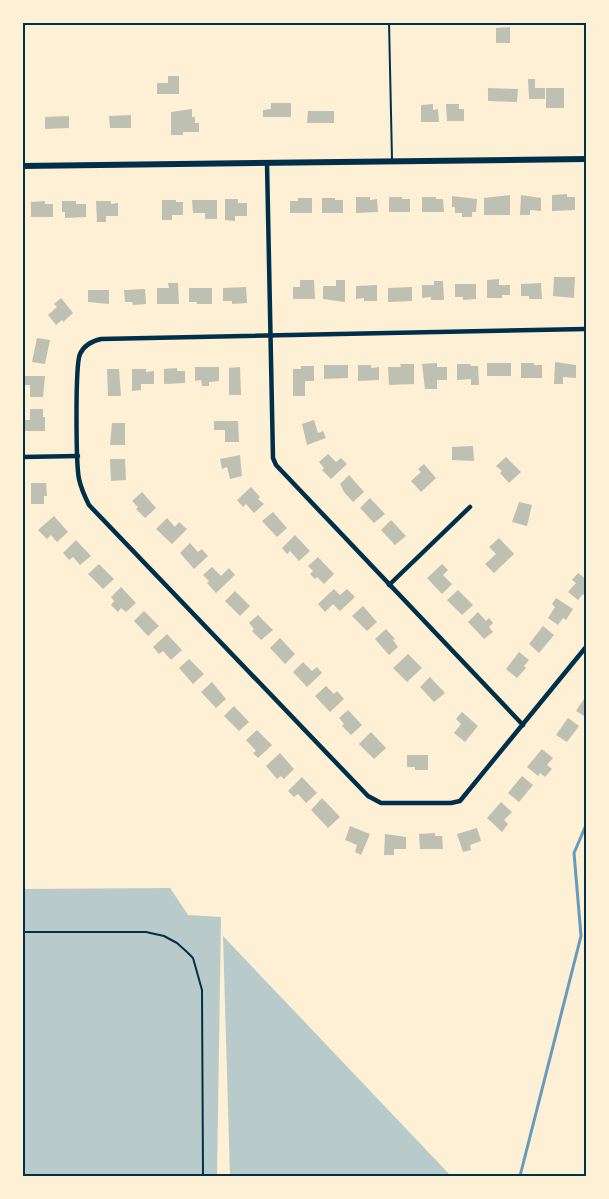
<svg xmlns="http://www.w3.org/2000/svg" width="609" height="1199" viewBox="0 0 609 1199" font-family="'Archivo Narrow',sans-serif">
	<rect width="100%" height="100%" fill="#fdf0d5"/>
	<g fill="#b9caca">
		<path d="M 170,888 L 188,915 L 221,917 L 217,1176 L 23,1176 L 22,889 Z"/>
		<path d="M 223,936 L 451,1176 L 230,1176 Z"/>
	</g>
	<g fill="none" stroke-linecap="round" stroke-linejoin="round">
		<path stroke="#669bbc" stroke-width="3" d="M 520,1176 L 581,936 L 574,853 L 586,825"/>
	</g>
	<g fill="#bec0b2">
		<path d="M 510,27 L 510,43 L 496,43 L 496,28 Z"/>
		<path d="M 168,76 L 179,76 L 179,94 L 157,94 L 157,83 L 168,83 Z"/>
		<path d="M 528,79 L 535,79 L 535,88 L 545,88 L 545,99 L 529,99 Z"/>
		<path d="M 488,88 L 518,89 L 517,102 L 488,101 Z"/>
		<rect x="546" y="88" width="18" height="20"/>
		<path d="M 271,103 L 291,103 L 291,117 L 263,117 L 263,110 L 271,109 Z"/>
		<path d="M 433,104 L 433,110 L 438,109 L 439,122 L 421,122 L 421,105 Z"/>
		<path d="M 446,104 L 459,104 L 459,109 L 464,109 L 464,121 L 447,121 Z"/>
		<path d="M 192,109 L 192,117 L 195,117 L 195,123 L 199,123 L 199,132 L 183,132 L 183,135 L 171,135 L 171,112 Z"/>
		<path d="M 308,111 L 334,111 L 334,123 L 307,123 Z"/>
		<path d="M 131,115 L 131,128 L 110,128 L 109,116 Z"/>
		<path d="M 69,116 L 69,128 L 45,129 L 45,117 Z"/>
		<path d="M 567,194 L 567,197 L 575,197 L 575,210 L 552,211 L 552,195 Z"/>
		<path d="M 510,195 L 510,215 L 484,215 L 484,198 Z"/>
		<path d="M 521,195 L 541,198 L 541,211 L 530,210 L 530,215 L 520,215 Z"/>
		<path d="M 452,196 L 477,199 L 476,212 L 472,212 L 472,217 L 462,217 L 462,213 L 455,213 L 455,207 L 452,207 Z"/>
		<path d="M 356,197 L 370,197 L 370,200 L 377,199 L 378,212 L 356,213 Z"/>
		<path d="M 389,197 L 402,197 L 402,199 L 410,199 L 410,212 L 389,212 Z"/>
		<path d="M 422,197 L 436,197 L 436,199 L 443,199 L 444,212 L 422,212 Z"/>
		<path d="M 298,198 L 312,198 L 312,213 L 290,213 L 290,201 L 298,201 Z"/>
		<path d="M 322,198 L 335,198 L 335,200 L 343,200 L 343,213 L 322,213 Z"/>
		<path d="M 225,199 L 238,199 L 238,203 L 247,203 L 247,216 L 235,216 L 235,221 L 225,220 Z"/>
		<path d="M 162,200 L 176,200 L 176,202 L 183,202 L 183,215 L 172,215 L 172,220 L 162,220 Z"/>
		<path d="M 192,200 L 217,200 L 217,219 L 205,219 L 205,213 L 193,213 Z"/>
		<path d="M 45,201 L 45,204 L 53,204 L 53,217 L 31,217 L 31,202 Z"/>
		<path d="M 62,201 L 76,201 L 76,204 L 86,204 L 86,217 L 65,218 L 65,212 L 62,212 Z"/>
		<path d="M 96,201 L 111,201 L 111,204 L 118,203 L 118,216 L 106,216 L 106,222 L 97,222 Z"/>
		<path d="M 554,277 L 575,277 L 574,298 L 553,296 Z"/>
		<path d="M 499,279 L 499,285 L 510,285 L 510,295 L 502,295 L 502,298 L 487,298 L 487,280 Z"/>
		<path d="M 300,280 L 314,280 L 315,299 L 293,299 L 293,287 L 300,287 Z"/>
		<path d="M 336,280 L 345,280 L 345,302 L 323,299 L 323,286 L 336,286 Z"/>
		<path d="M 434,281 L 443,281 L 444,300 L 431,300 L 431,297 L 422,298 L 422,285 L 434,285 Z"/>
		<path d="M 168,283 L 178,283 L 179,304 L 157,304 L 157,288 L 169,288 Z"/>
		<path d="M 541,283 L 542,299 L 529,299 L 529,296 L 521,296 L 521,284 Z"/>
		<path d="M 455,284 L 476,284 L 476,299 L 463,300 L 463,297 L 455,297 Z"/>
		<path d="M 377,285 L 377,301 L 364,301 L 364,298 L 356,299 L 356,286 Z"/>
		<path d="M 246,287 L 247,303 L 232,304 L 232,301 L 223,301 L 223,288 Z"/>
		<path d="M 412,287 L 412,301 L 388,302 L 388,288 Z"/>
		<path d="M 189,288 L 212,288 L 212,304 L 197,304 L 197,302 L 189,302 Z"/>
		<path d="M 145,289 L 146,304 L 133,305 L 132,302 L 125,302 L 124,290 Z"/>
		<path d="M 88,290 L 109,290 L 109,304 L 88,302 Z"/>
		<path d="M 61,298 L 73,313 L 63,322 L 62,320 L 56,325 L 48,315 L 57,307 L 54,304 Z"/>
		<path d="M 37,338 L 50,340 L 45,364 L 32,362 Z"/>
		<path d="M 555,362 L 576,365 L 576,378 L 563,377 L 563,384 L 554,384 Z"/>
		<path d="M 437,363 L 437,367 L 447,367 L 447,380 L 437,380 L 437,389 L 425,389 L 422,364 Z"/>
		<rect x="487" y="363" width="24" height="13"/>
		<path d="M 521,363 L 534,363 L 534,365 L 542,365 L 542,378 L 521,378 Z"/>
		<path d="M 400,364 L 414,364 L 414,384 L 389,385 L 388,367 L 401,367 Z"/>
		<path d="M 457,364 L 470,364 L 471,366 L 478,366 L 479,385 L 471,385 L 471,379 L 457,380 Z"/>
		<path d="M 324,365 L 348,365 L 348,378 L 324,379 Z"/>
		<path d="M 358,365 L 371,365 L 371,368 L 379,367 L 379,380 L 358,381 Z"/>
		<path d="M 301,366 L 314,366 L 314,381 L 305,381 L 305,396 L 293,396 L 293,369 L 301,369 Z"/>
		<path d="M 195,367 L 219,367 L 219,381 L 209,382 L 209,386 L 202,386 L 201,380 L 195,381 Z"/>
		<path d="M 240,367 L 241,395 L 229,395 L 229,368 Z"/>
		<path d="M 177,368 L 177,371 L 185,371 L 185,383 L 164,384 L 164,369 Z"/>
		<path d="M 107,369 L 119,369 L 121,396 L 108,396 Z"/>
		<path d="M 132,369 L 146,369 L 146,372 L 154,371 L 154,384 L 141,384 L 141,390 L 132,391 Z"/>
		<path d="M 24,376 L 45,376 L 43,397 L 30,397 L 30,385 L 23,385 Z"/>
		<path d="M 30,409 L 43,409 L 43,417 L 45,417 L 45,431 L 23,431 L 23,420 L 30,420 Z"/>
		<path d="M 314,420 L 318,433 L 323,431 L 326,438 L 307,445 L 302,424 Z"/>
		<path d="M 214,421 L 238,421 L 239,442 L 225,442 L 225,430 L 214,430 Z"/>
		<path d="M 112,423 L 125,423 L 125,445 L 110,445 Z"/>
		<path d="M 473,446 L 474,461 L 452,460 L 452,447 Z"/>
		<path d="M 328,454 L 336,462 L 341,458 L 347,464 L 331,479 L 322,470 L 324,468 L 319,462 Z"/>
		<path d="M 240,455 L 242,476 L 230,479 L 227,467 L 222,469 L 220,459 Z"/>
		<path d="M 506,457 L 521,472 L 509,483 L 500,473 L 502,471 L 496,466 Z"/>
		<path d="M 110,459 L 125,459 L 126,480 L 111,481 Z"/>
		<path d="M 424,464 L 436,478 L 421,492 L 411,481 L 421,472 L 418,469 Z"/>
		<path d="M 349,475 L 364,492 L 353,502 L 344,492 L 340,484 Z"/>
		<path d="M 31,483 L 46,483 L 47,496 L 44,496 L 44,504 L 31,504 Z"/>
		<path d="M 251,487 L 260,497 L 258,499 L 264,504 L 254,513 L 246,504 L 243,507 L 237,500 Z"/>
		<path d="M 142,492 L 156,508 L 145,518 L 136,509 L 138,507 L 132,501 Z"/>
		<path d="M 370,498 L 385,514 L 374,523 L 360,508 Z"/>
		<path d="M 519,502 L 532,505 L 527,526 L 512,522 Z"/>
		<path d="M 273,512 L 287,528 L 277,537 L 262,521 Z"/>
		<path d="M 54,516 L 68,532 L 57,542 L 51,535 L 47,539 L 38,530 Z"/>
		<path d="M 167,518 L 175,527 L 179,522 L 187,529 L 172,544 L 156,529 Z"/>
		<path d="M 391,520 L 406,536 L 395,545 L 381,530 Z"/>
		<path d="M 295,535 L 310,551 L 299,561 L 290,551 L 287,554 L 282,548 Z"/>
		<path d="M 499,538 L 514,554 L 494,573 L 485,564 L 496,554 L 489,547 Z"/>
		<path d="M 76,540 L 91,556 L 80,565 L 73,557 L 69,560 L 63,553 Z"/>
		<path d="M 190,543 L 198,552 L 202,549 L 208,556 L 194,569 L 180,553 Z"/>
		<path d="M 318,557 L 334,574 L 324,584 L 317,577 L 315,579 L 310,574 L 313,571 L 308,566 Z"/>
		<path d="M 99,564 L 114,579 L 103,589 L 88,574 Z"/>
		<path d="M 442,564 L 448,570 L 443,575 L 452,584 L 442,594 L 427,578 Z"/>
		<path d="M 212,567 L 221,576 L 229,568 L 235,575 L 216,593 L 207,583 L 209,581 L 203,575 Z"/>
		<path d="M 578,573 L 586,579 L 586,594 L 585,596 L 583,594 L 578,600 L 568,592 L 576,583 L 572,580 Z"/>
		<path d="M 121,587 L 136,603 L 126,612 L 121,608 L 118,612 L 111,605 L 114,601 L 111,597 Z"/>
		<path d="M 334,589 L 340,595 L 347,589 L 355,597 L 340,611 L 333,604 L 325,612 L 318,604 Z"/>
		<path d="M 458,590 L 473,605 L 462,615 L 447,600 Z"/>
		<path d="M 235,591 L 250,606 L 240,616 L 225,601 Z"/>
		<path d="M 556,598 L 573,609 L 566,620 L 563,618 L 558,625 L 548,618 L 555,607 L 552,604 Z"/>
		<path d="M 363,606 L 377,622 L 367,631 L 352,616 Z"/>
		<path d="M 144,611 L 159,626 L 148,636 L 134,621 Z"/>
		<path d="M 478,612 L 486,621 L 489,618 L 493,623 L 489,627 L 493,632 L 484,639 L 468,622 Z"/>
		<path d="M 258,615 L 273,630 L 261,640 L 252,631 L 254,629 L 249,623 Z"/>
		<path d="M 543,626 L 554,635 L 539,653 L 529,644 Z"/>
		<path d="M 386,629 L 395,639 L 393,640 L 398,647 L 389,655 L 375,639 Z"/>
		<path d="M 167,634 L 182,650 L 171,660 L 163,651 L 159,654 L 153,647 Z"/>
		<path d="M 280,638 L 295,654 L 285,664 L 270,648 Z"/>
		<path d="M 519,652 L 529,660 L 524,666 L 526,668 L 517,678 L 506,669 Z"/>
		<path d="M 408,654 L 422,668 L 407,682 L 393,668 Z"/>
		<path d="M 189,659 L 204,674 L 193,684 L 179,668 Z"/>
		<path d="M 303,662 L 312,671 L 317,667 L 322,673 L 307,687 L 293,672 Z"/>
		<path d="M 430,677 L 445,693 L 434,702 L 420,687 Z"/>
		<path d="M 212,682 L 226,699 L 216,708 L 201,692 Z"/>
		<path d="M 326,686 L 334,694 L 337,691 L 344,699 L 330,712 L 315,696 Z"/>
		<path d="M 586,696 L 586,717 L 576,711 Z"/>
		<path d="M 234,706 L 249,722 L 239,731 L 224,716 Z"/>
		<path d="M 348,710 L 362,725 L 351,735 L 342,726 L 344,724 L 339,718 Z"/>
		<path d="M 462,712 L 478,726 L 465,742 L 454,733 L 461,724 L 456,719 Z"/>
		<path d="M 568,718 L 579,726 L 567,742 L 556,735 Z"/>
		<path d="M 257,730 L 272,745 L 258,758 L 253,753 L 256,751 L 246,740 Z"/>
		<path d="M 371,732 L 386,748 L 374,759 L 359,744 Z"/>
		<path d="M 542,749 L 553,758 L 547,765 L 552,769 L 545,777 L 540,773 L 538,776 L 527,767 Z"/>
		<path d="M 280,753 L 294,769 L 284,779 L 281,776 L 277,779 L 266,766 Z"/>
		<path d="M 407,755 L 428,755 L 428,770 L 415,770 L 415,767 L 407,767 Z"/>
		<path d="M 522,776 L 533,785 L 519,802 L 508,793 Z"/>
		<path d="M 302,777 L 317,793 L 306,803 L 298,794 L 294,797 L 288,791 Z"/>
		<path d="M 322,798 L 340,817 L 328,828 L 311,810 Z"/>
		<path d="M 501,802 L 512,812 L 504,820 L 508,824 L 502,832 L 487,818 Z"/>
		<path d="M 350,826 L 370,834 L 361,855 L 355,852 L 357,845 L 345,840 Z"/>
		<path d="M 477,828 L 481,841 L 470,845 L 471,850 L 463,852 L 457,834 Z"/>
		<path d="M 435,833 L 435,836 L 442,836 L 443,849 L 420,849 L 419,834 Z"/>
		<path d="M 385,834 L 406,837 L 406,849 L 394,849 L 394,855 L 384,855 Z"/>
	</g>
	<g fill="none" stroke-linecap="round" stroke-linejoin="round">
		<g stroke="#003049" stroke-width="2">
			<path d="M 389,22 L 392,159"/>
			<path d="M 22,932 L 146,932 L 164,936 L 177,943 L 187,952 L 193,958 L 202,990 L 203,1176"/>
		</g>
		<g stroke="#003049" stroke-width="4.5">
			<path d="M 267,163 L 273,458 L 276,465 L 523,725"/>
			<path d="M 586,329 L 101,339 C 92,341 84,345 80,354 C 75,365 76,465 79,479 C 81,488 85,497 89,505 L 368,796 L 381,803 L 451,803 L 460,801 L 586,647"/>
			<path d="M 22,457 L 78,456"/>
			<path d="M 389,585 L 470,507"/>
		</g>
		<path stroke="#003049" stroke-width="6" d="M 22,166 L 586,159"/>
	</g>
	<rect width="609" height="1199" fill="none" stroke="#fdf0d5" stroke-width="48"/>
	<rect x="24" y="24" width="561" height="1151" fill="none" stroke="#003049" stroke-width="2"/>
</svg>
